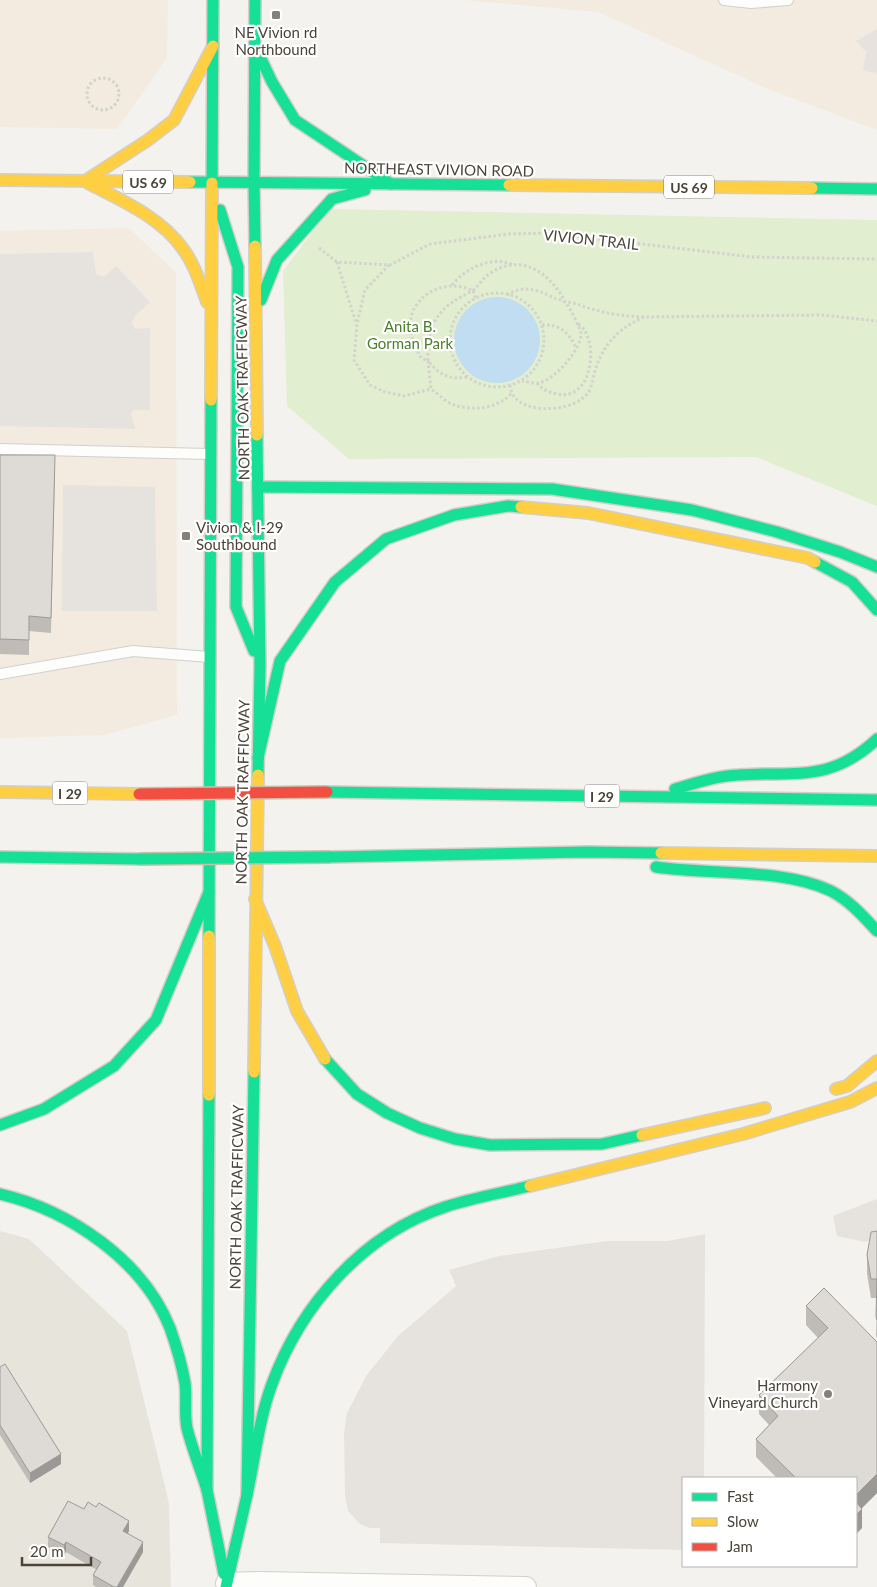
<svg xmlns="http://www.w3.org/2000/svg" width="877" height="1587" viewBox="0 0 877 1587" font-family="Lato,sans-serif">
	<rect width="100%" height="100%" fill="#f4f2ee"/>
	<path fill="#e7e4dc" d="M 0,1231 L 29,1239 L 127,1331 L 169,1503 L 171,1587 L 0,1587 Z"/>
	<g fill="#f3ebdf">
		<path d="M 0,0 L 168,0 L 167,58 L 117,129 L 0,127 Z"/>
		<path d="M 464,0 L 877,0 L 877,130 L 768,89 L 598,12 Z"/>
		<path d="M 129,228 L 176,273 L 177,715 L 104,735 L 0,738 L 0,231 Z"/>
	</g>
	<path fill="#e1eecf" d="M 330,209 L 877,220 L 877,506 L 756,457 L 349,459 L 287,406 L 283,271 Z"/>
	<g fill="#e6e3df">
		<path d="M 877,29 L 877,74 L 863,70 L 866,52 L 856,41 Z"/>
		<path d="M 93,252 L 96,274 L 104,277 L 116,266 L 150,302 L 135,316 L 132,323 L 135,329 L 150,328 L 150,410 L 133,410 L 131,414 L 135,429 L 0,426 L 0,254 Z"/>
		<path d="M 63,485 L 155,487 L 157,611 L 62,611 Z"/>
		<path d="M 877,1199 L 877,1239 L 865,1242 L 837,1236 L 833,1216 Z"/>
		<path d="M 705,1234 L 704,1478 L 683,1478 L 683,1550 L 380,1543 L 380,1528 L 370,1528 L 360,1524 L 348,1511 L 345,1495 L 344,1433 L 347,1413 L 366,1376 L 398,1336 L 456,1286 L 449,1270 L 499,1256 L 607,1241 L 668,1241 Z"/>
	</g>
	<circle fill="#c0ddf1" cx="497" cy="340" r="43"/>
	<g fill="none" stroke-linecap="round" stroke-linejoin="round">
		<defs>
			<g id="lane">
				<path d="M 724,0 L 751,3 L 788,0"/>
				<path d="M 0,449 L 209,454"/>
				<path d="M 0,674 L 133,651 L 209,657"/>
			</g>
			<path id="street" d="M 226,1583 L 259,1582 L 526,1587"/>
			<g id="fast">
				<path d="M 255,46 L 272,82 L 295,120 L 391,184"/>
				<path d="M 190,182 L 509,185"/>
				<path d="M 254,182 L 255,0"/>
				<path d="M 254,182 L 255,246"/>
				<path d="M 212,183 L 213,0"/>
				<path d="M 812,188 L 877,189"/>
				<path d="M 220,210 L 238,267 L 236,607 L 254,651"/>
				<path d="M 261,300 L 277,260 L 332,199 L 365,190"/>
				<path d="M 257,435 L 260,666 L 258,775"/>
				<path d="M 258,487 L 552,489 L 692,510 L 777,532 L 840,552 L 877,567"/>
				<path d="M 815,562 L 852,582 L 877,610"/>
				<path d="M 258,758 L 280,661 L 335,582 L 386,539 L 454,515 L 508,506 L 521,507"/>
				<path d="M 675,789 C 696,783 716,776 738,775 C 796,771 830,783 877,739"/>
				<path d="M 327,792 L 877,800"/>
				<path d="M 0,857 L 139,859"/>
				<path d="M 330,857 L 587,852 L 661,853"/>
				<path d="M 656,867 C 710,875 783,868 831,891 C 850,901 863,916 877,931"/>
				<path d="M 209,936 L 211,400"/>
				<path d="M 325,1059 L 357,1094 L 387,1113 L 420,1128 L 455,1139 L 490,1145 L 602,1144 L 642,1135"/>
				<path d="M 209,1095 L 207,1490 L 224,1574"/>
				<path d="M 0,1125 L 44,1109 L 114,1066 L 156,1020 L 209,892"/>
				<path d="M 0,1194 C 69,1210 143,1260 170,1328 C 176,1345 182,1365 185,1383 C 187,1398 184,1414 187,1428 C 192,1449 201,1470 207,1490"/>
				<path d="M 247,1495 C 255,1458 259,1419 272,1384 C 301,1305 363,1234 445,1207 C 472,1198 502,1193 530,1186"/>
				<path d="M 226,1587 L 247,1495 L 254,1072"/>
			</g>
			<g id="slow">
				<path d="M 0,180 L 190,182"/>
				<path d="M 85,181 L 148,140 L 174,120 L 213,46"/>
				<path d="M 88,183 C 121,200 162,218 183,249 C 195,265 200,284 207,302"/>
				<path d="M 509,185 L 812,188"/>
				<path d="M 255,246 L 257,435"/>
				<path d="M 211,400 L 212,183"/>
				<path d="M 521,507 L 588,513 L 808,558 L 815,562"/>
				<path d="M 0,792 L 139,794"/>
				<path d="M 661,853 L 877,856"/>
				<path d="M 255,899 L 275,946 L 297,1011 L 325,1059"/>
				<path d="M 254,1072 L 258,775"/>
				<path d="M 836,1089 L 847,1086 L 877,1061"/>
				<path d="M 209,1095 L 209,936"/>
				<path d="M 642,1135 L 765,1108"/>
				<path d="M 530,1186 L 743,1134 L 850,1102 L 877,1088"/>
			</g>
		</defs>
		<use href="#lane" stroke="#d2d0cb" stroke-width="12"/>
		<use href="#street" stroke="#d2d0cb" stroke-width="22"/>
		<use href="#fast" stroke="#d3cfc5" stroke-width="14"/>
		<use href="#slow" stroke="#d3cfc5" stroke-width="14"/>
		<g stroke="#d3d2cc" stroke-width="3" stroke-dasharray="2.5 2.5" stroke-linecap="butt">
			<circle cx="103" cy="94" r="16"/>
			<path d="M 319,248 L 337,262 L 390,265 L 430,244 L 509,234 L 549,233 L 752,257 L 877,259"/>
			<path d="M 337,262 L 356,323"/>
			<path d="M 389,265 L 365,290 L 357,324 L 354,360 L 370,385 L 385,392 L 404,396 L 431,389"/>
			<path d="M 452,285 C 466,268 492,255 513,265"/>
			<circle cx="497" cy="340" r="47"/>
			<path d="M 507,295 C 523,284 539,290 554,298 C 557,299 563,300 565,302 C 569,305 580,328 581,333 C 582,349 554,381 538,383 C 533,384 527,381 522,381"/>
			<path d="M 542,325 C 559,324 569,332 576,348"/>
			<path d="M 467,377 C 449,380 440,375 428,361 C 426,323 439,306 473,291 L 476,299"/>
			<path d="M 537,383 C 543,390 548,392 557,394 C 589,401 597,354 586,333 C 585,329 581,326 578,324"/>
			<path d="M 510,385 C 512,415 565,413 583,398 C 592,392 592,380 595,371 C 603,344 619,328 644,317 L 822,315 L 877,321"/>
			<path d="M 511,394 C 496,409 473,411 454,405 C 446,402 438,394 431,389 L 428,361 L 421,358 C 416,348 410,337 410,325 C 411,294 447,277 473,291 C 479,284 484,277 492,272 C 523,253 551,274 565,302 C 576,302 585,308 596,310 C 612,315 628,316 644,317"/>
		</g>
		<use href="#lane" stroke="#fdfdfc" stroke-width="10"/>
		<use href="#street" stroke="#fdfdfc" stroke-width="20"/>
		<use href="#fast" stroke="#16e098" stroke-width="11"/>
		<use href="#slow" stroke="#ffcf43" stroke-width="11"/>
		<defs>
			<path id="fast-bridge" d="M 139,859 L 330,857"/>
			<path id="jam-bridge" d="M 139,794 L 327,792"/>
		</defs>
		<use href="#fast-bridge" stroke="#ccbfa9" stroke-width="14" stroke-linecap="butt"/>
		<use href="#jam-bridge" stroke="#ccbfa9" stroke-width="14" stroke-linecap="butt"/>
		<use href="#fast-bridge" stroke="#16e098" stroke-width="11"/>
		<use href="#jam-bridge" stroke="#f24e42" stroke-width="11"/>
	</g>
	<g fill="#bfbcb8">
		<path d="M 0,455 L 55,470 L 51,633 L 29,631 L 29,655 L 0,654 Z"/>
		<path d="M 877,1231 L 877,1339 L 876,1335 L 877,1298 L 871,1298 L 867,1274 L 867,1255 Z"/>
		<path d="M 824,1288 L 877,1493 L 862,1508 L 862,1528 L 856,1534 L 856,1478 L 777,1478 L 756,1457 L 756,1439 L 769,1425 L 759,1414 L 759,1395 L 818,1338 L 806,1325 L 806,1306 Z"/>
		<path d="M 0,1367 L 61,1464 L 30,1483 L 0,1435 Z"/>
		<path d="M 84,1509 L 129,1531 L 128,1533 L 143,1552 L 123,1587 L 96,1587 L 93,1585 L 93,1575 L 97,1570 L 66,1552 L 64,1555 L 48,1547 L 48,1537 Z"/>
	</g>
	<g fill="#9b9996">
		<path d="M 61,1454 L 61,1464 L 30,1483 L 30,1473 Z"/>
		<path d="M 877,1474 L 877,1493 L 856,1514 L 856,1495 Z"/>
		<path d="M 862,1509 L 862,1528 L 856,1534 L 856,1515 Z"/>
		<path d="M 129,1521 L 129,1531 L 123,1541 L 123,1531 Z"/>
		<path d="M 66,1542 L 66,1552 L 64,1555 L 64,1545 Z"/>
		<path d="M 143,1542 L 143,1552 L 123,1587 L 117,1587 Z"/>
	</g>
	<g fill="#dedbd6" stroke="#9b9996">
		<path d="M 0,455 L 55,455 L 51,618 L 29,616 L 29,640 L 0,639 Z"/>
		<path d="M 877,1231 L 877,1320 L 876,1316 L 877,1279 L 871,1279 L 867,1255 L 871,1232 Z"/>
		<path d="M 824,1288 L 877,1342 L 877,1474 L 856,1495 L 856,1478 L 796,1478 L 756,1439 L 778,1416 L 759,1395 L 828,1328 L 806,1306 Z"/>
		<path d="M 5,1364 L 61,1454 L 30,1473 L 0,1425 L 0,1367 Z"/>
		<path d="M 68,1501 L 84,1509 L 88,1502 L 96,1507 L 99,1503 L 129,1521 L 123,1531 L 143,1542 L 117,1587 L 114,1587 L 93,1575 L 101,1562 L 66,1542 L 64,1545 L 48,1537 Z"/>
		<path d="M 856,1502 L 862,1509 L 856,1515 Z"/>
	</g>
	<g fill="#868178" stroke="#fff" stroke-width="2">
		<rect x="271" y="10" width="10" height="10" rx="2.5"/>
		<rect x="181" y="531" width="10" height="10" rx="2.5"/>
		<circle cx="828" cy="1394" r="5"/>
	</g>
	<g text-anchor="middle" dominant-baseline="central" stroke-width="4.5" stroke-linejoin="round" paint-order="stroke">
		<g fill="#fff" stroke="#817c74" stroke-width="1">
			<rect x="123" y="170.5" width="50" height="23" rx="4"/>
			<rect x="664" y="175.5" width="50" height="23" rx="4"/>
			<rect x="52.5" y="781.5" width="35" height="23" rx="4"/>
			<rect x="584.5" y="784.5" width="35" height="23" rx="4"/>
		</g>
		<g font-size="14" font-weight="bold" fill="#4b4439">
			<text x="148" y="182">US 69</text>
			<text x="689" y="187">US 69</text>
			<text x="70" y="793">I 29</text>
			<text x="602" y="796">I 29</text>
		</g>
		<g font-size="15" fill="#4b4439" stroke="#fff">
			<text x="276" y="32">NE Vivion rd<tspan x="276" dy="17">Northbound</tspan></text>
			<text x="196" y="527" text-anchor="start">Vivion &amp; I-29<tspan x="196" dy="17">Southbound</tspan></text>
			<text x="818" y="1385" text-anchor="end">Harmony<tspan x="818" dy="17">Vineyard Church</tspan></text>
		</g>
		<g font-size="15" fill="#4b4439" stroke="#fff">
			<text transform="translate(439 169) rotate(1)">NORTHEAST VIVION ROAD</text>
			<text transform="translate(591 239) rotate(6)">VIVION TRAIL</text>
			<text transform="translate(242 388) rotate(-91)">NORTH OAK TRAFFICWAY</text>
			<text transform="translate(242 792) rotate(-89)">NORTH OAK TRAFFICWAY</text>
			<text transform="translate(236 1197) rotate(-89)">NORTH OAK TRAFFICWAY</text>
		</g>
		<g font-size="15" fill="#4a7f2a" stroke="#fff">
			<text x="410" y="326">Anita B.<tspan x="410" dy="17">Gorman Park</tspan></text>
		</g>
	</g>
	<rect x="682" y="1477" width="175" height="90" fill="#ffffff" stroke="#b7b4b0"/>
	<rect x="692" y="1493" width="25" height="8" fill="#16e098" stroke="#b7b4b0"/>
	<text x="727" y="1502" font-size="15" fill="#4b4439">Fast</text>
	<rect x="692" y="1518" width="25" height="8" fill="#ffcf43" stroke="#b7b4b0"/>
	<text x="727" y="1527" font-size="15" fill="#4b4439">Slow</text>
	<rect x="692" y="1543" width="25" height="8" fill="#f24e42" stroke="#b7b4b0"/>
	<text x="727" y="1552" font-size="15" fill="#4b4439">Jam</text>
	<path d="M22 1557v8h69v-8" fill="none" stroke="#4b4439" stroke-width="2.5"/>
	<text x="30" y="1557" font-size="15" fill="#4b4439" stroke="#ffffff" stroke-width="4" paint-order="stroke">20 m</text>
</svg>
